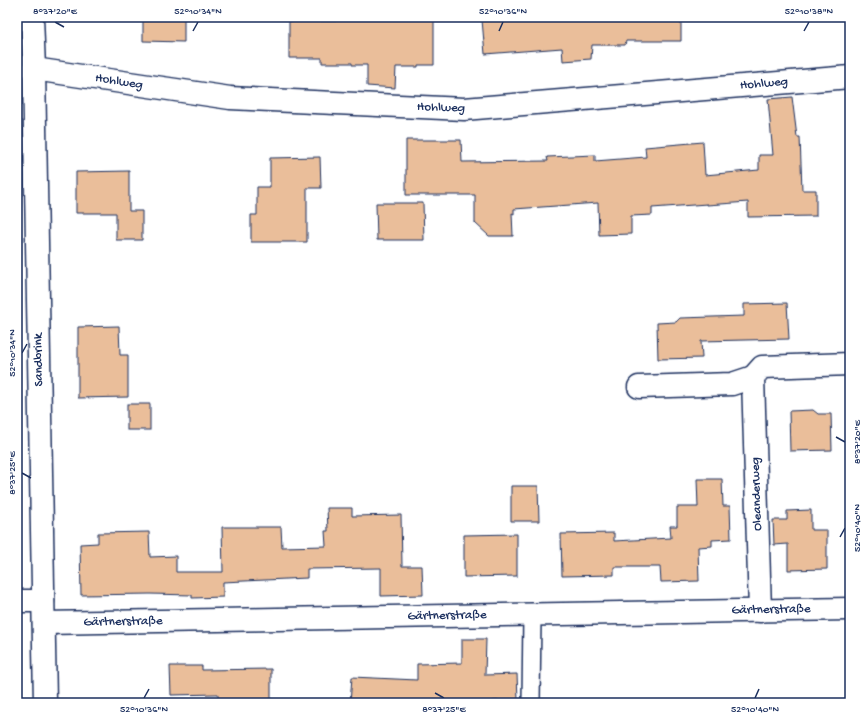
<svg xmlns="http://www.w3.org/2000/svg" width="867" height="720" viewBox="0 0 867 720" font-family="'Gochi Hand',sans-serif">
	<rect width="100%" height="100%" fill="#fff"/>
	<filter id="ink" filterUnits="userSpaceOnUse"><feTurbulence type="fractalNoise" baseFrequency=".025" numOctaves="2"/><feDisplacementMap in="SourceGraphic" scale="8" xChannelSelector="R" yChannelSelector="G"/><feConvolveMatrix kernelMatrix="1 2 1 2 8 2 1 2 1" color-interpolation-filters="sRGB"/></filter>
	<g filter="url(#ink)">
		<g fill="#eabe9a" stroke="#1b2f5e">
			<path d="M 143,17 L 184,17 L 184,42 L 143,41 Z"/>
			<path d="M 336,17 L 434,17 L 434,65 L 418,65 L 418,67 L 396,67 L 395,88 L 367,86 L 367,65 L 352,65 L 352,63 L 322,63 L 322,58 L 289,58 L 289,21 L 336,21 Z"/>
			<path d="M 492,17 L 681,17 L 681,41 L 626,41 L 625,45 L 592,45 L 591,59 L 563,61 L 562,48 L 485,54 L 482,20 L 492,20 Z"/>
			<path d="M 792,97 L 797,137 L 800,137 L 802,190 L 816,190 L 816,216 L 748,217 L 748,202 L 707,205 L 707,204 L 652,208 L 652,215 L 631,216 L 631,234 L 599,235 L 598,203 L 514,209 L 514,214 L 512,213 L 513,236 L 489,236 L 475,223 L 475,195 L 406,195 L 406,140 L 461,140 L 462,162 L 548,161 L 547,157 L 595,155 L 595,161 L 646,157 L 645,147 L 703,142 L 705,175 L 759,170 L 759,155 L 773,155 L 768,99 Z"/>
			<path d="M 320,157 L 321,188 L 307,188 L 307,242 L 251,242 L 251,215 L 257,215 L 257,187 L 270,187 L 270,158 Z"/>
			<path d="M 129,171 L 129,211 L 142,211 L 142,240 L 116,240 L 116,213 L 76,213 L 76,172 Z"/>
			<path d="M 376,203 L 423,203 L 424,240 L 377,240 Z"/>
			<path d="M 787,303 L 789,339 L 701,341 L 702,358 L 658,359 L 657,323 L 676,322 L 680,318 L 744,316 L 744,304 Z"/>
			<path d="M 119,326 L 120,355 L 128,355 L 128,397 L 78,398 L 78,327 Z"/>
			<rect x="127" y="404" width="23" height="26"/>
			<path d="M 813,410 L 818,414 L 831,414 L 832,450 L 790,451 L 789,411 Z"/>
			<path d="M 697,479 L 722,479 L 723,506 L 730,506 L 731,539 L 712,540 L 712,546 L 698,547 L 699,581 L 661,582 L 660,567 L 614,567 L 614,575 L 562,576 L 561,534 L 614,533 L 614,541 L 671,538 L 670,526 L 677,526 L 677,507 L 698,507 Z"/>
			<path d="M 511,486 L 538,486 L 539,521 L 511,521 Z"/>
			<path d="M 327,508 L 352,508 L 352,516 L 401,515 L 402,566 L 422,566 L 423,595 L 381,596 L 381,568 L 307,569 L 307,578 L 223,582 L 223,597 L 192,598 L 192,595 L 150,594 L 81,595 L 80,544 L 98,543 L 98,533 L 149,532 L 150,557 L 176,556 L 176,572 L 223,572 L 222,527 L 281,527 L 282,547 L 326,546 L 325,531 L 328,531 Z"/>
			<path d="M 811,510 L 811,530 L 827,530 L 827,569 L 788,570 L 788,544 L 774,545 L 773,520 L 787,520 L 787,511 Z"/>
			<path d="M 517,534 L 517,576 L 464,577 L 464,535 Z"/>
			<path d="M 462,639 L 486,639 L 485,675 L 517,674 L 518,700 L 493,701 L 493,703 L 350,703 L 352,677 L 417,680 L 417,664 L 462,663 Z"/>
			<path d="M 170,666 L 202,666 L 202,670 L 271,669 L 271,703 L 218,703 L 218,694 L 171,695 Z"/>
		</g>
		<g fill="none" stroke-linecap="round" stroke-linejoin="round">
			<defs>
				<path id="lane" d="M 531,703 L 532,615"/>
				<g id="street">
					<path d="M 32,17 L 34,69 L 45,703"/>
					<path d="M 34,69 L 230,98 L 464,109 L 850,77"/>
					<path d="M 639,387 L 732,384 L 753,377"/>
					<path d="M 17,601 L 43,601"/>
					<path d="M 760,611 L 753,377 L 762,367 L 850,364"/>
					<path d="M 44,623 L 850,609"/>
				</g>
			</defs>
			<use href="#lane" stroke="#1b2f5e" stroke-width="20"/>
			<use href="#street" stroke="#1b2f5e" stroke-width="25"/>
			<use href="#lane" stroke="#fff" stroke-width="17"/>
			<use href="#street" stroke="#fff" stroke-width="22"/>
		</g>
	</g>
	<path fill="none" stroke="#1b2f5e" stroke-width="1.5" d="M 55,22 L 64,27M 193,31 L 198,22M 499,31 L 503,22M 804,31 L 809,22M 22,353 L 27,344M 836,437 L 845,442M 22,473 L 31,478M 840,537 L 845,528M 435,693 L 444,698M 144,698 L 149,689M 755,698 L 759,689"/>
	<g text-anchor="middle" dominant-baseline="central" stroke-width="3" stroke-linejoin="round" paint-order="stroke">
		<g font-size="13" fill="#1b2f5e" stroke="#fff">
			<text transform="translate(119 82) rotate(9)">Hohlweg</text>
			<text transform="translate(764 84) rotate(-5)">Hohlweg</text>
			<text transform="translate(441 108) rotate(2)">Hohlweg</text>
			<text transform="translate(39 360) rotate(-91)">Sandbrink</text>
			<text transform="translate(757 494) rotate(-92)">Oleanderweg</text>
			<text transform="translate(771 610) rotate(-1)">Gärtnerstraße</text>
			<text transform="translate(447 616) rotate(-1)">Gärtnerstraße</text>
			<text transform="translate(123 622) rotate(-1)">Gärtnerstraße</text>
		</g>
	</g>
	<rect width="867" height="720" fill="none" stroke="#fff" stroke-width="44"/>
	<rect x="22" y="22" width="823" height="676" fill="none" stroke="#1b2f5e" stroke-width="1.5"/>
	<g font-size="10" text-anchor="middle" fill="#1b2f5e">
		<text x="55" y="14">8°37'20"E</text>
		<text x="198" y="14">52°10'34"N</text>
		<text x="503" y="14">52°10'36"N</text>
		<text x="809" y="14">52°10'38"N</text>
		<text transform="translate(11 353) rotate(-90)" y="4">52°10'34"N</text>
		<text transform="translate(856 442) rotate(-90)" y="4">8°37'20"E</text>
		<text transform="translate(11 473) rotate(-90)" y="4">8°37'25"E</text>
		<text transform="translate(856 528) rotate(-90)" y="4">52°10'40"N</text>
		<text x="144" y="712">52°10'36"N</text>
		<text x="444" y="712">8°37'25"E</text>
		<text x="755" y="712">52°10'40"N</text>
	</g>
</svg>
